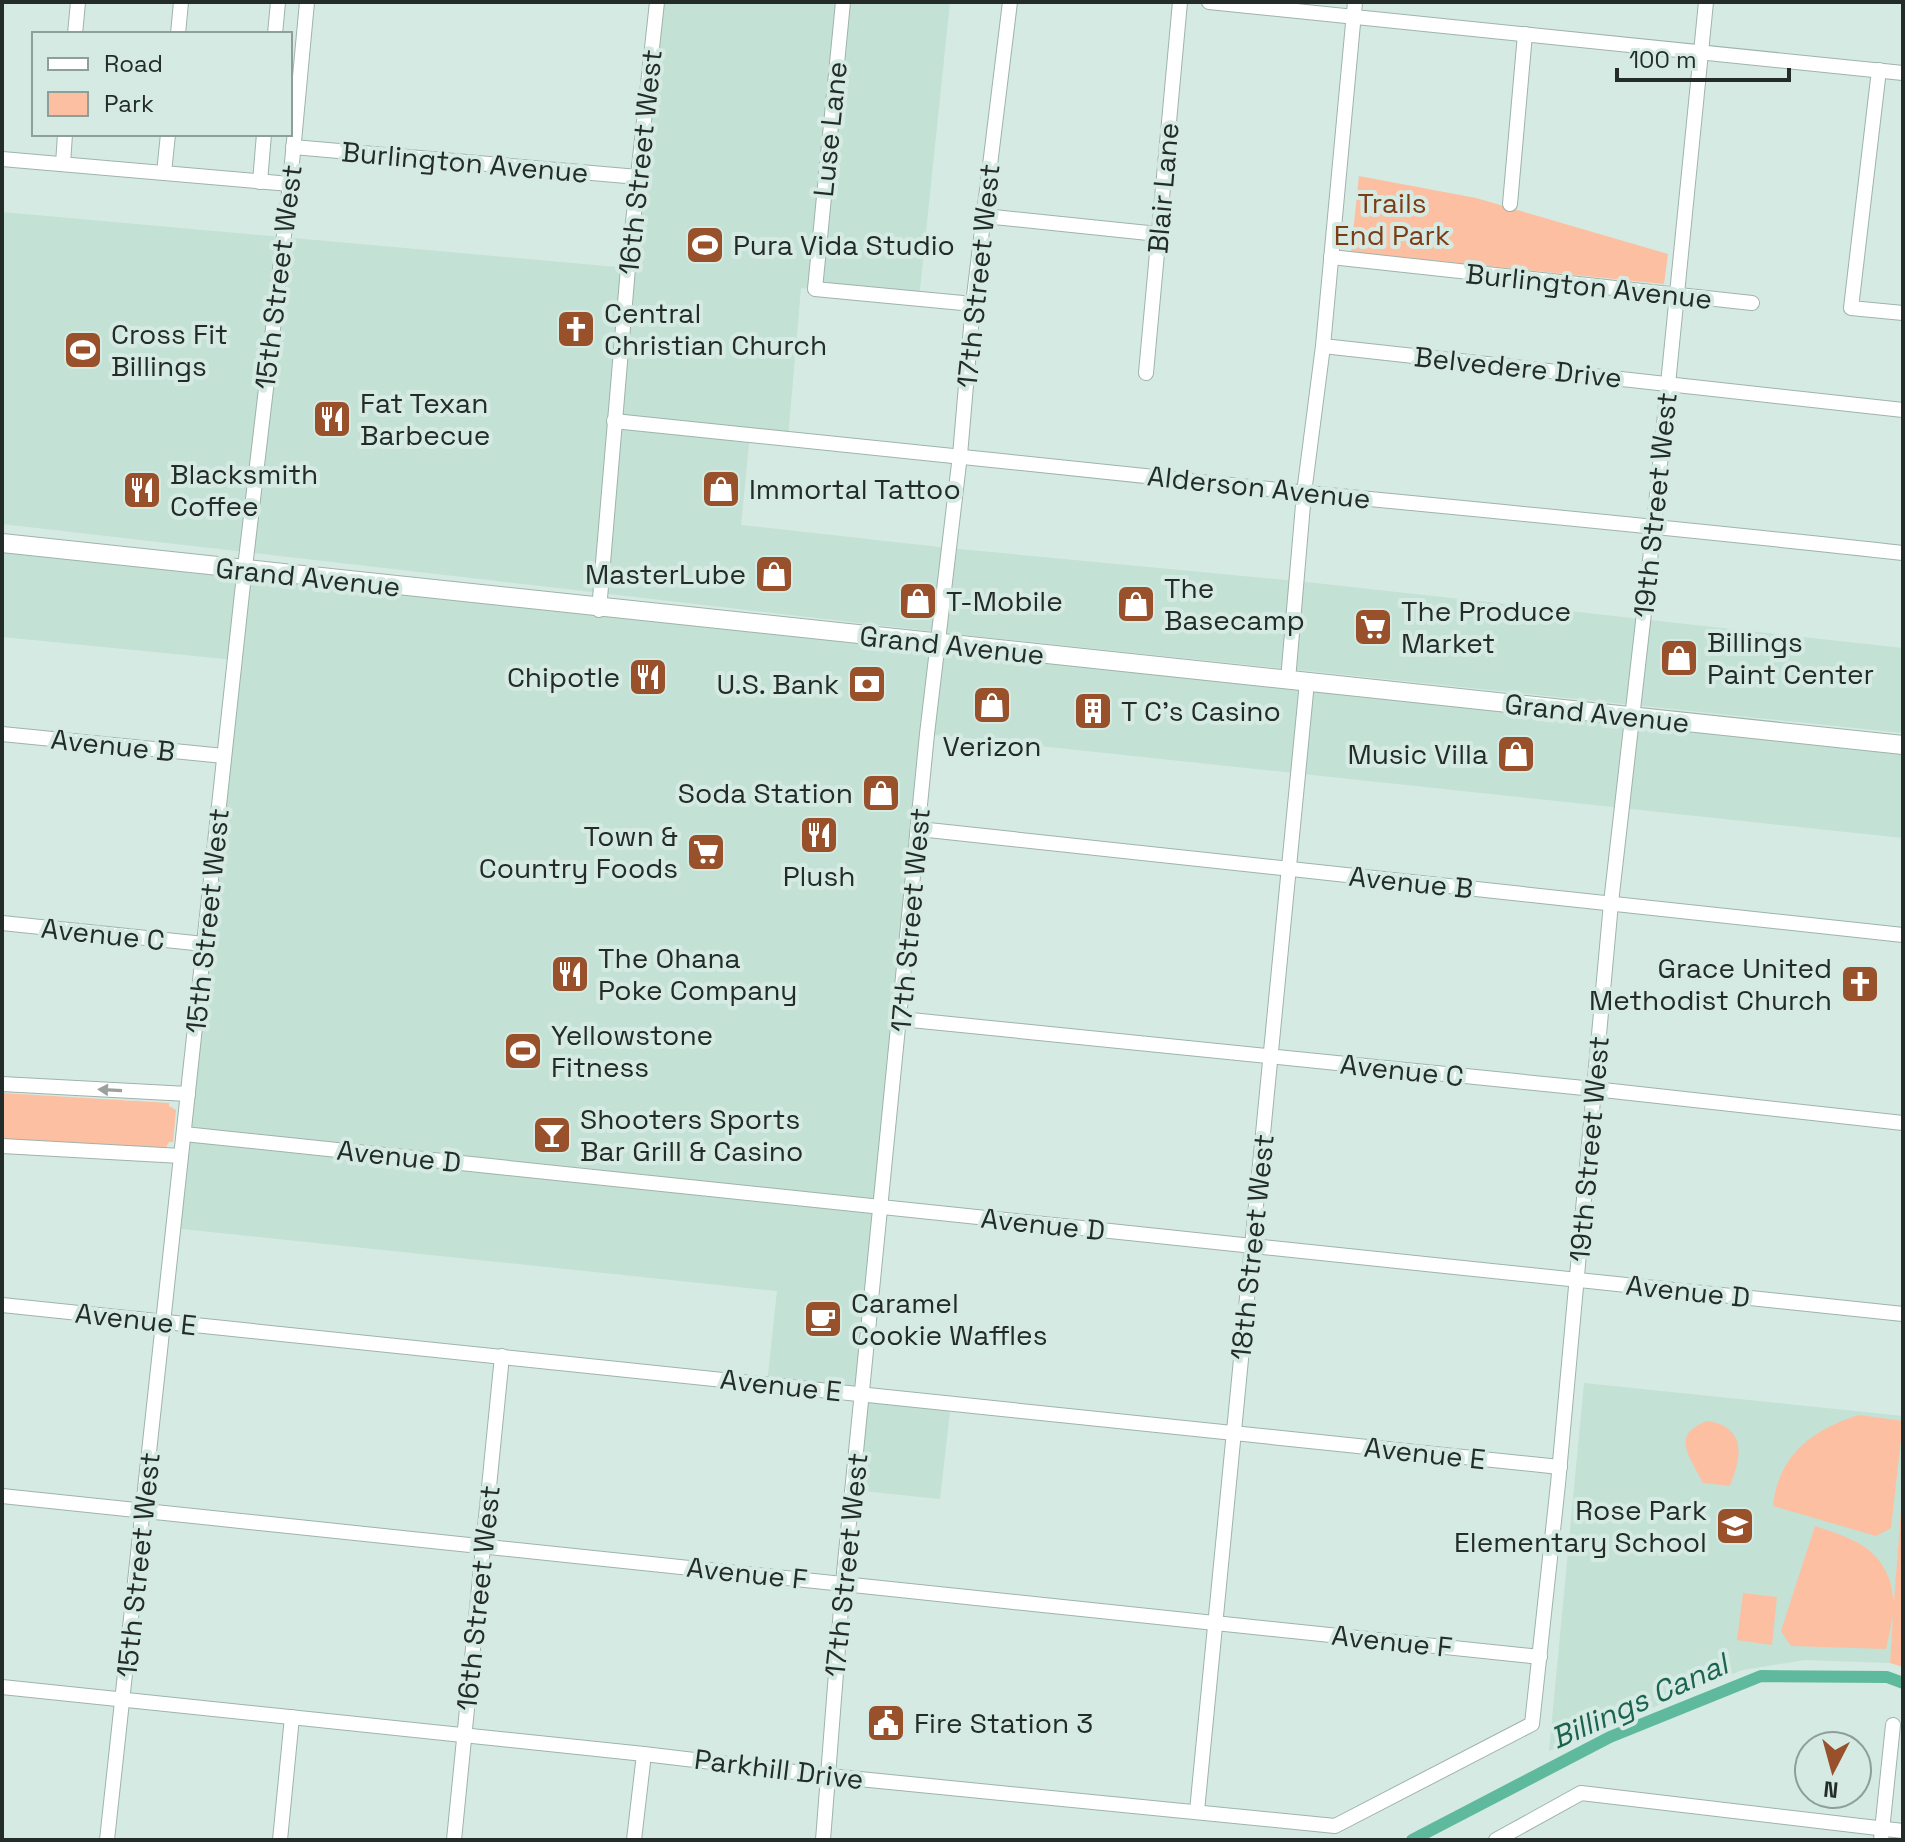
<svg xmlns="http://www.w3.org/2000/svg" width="1905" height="1842" viewBox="0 0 1905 1842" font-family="'Space Grotesk',sans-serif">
	<rect width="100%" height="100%" fill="#d5eae2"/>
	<g fill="#c3e1d5">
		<path d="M 657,2 L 950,2 L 919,299 L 801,288 L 788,438 L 750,434 L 741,525 L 948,548 L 1297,581 L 1903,648 L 1903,733 L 973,636 L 2,524 L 2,212 L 628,268 Z"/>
		<path d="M 2,543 L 1903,745 L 1903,838 L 927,734 L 863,1394 L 951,1403 L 940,1499 L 853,1490 L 863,1394 L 767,1384 L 777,1291 L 172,1228 L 235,660 L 2,637 Z"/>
		<path d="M 1584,1383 L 1903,1416 L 1903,1484 L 1890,1663 L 1805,1660 L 1742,1670 L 1549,1751 Z"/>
	</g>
	<g fill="#fdbfa1">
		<path d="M 1359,176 L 1476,198 L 1668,254 L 1664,284 L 1351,252 Z"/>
		<path d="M 2,1093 L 169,1103 L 169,1106 L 176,1110 L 173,1142 L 169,1142 L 165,1149 L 2,1139 Z"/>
		<path d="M 1859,1415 L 1903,1421 L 1891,1528 L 1876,1536 L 1773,1506 C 1778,1455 1813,1429 1859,1415 Z"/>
		<path d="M 1708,1421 C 1747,1428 1742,1457 1730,1486 L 1703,1483 C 1692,1459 1668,1434 1708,1421 Z"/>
		<path d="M 1903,1484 L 1903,1667 L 1890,1663 L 1893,1616 L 1886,1649 L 1791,1646 L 1781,1631 L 1815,1526 C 1846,1537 1874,1543 1888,1576 C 1892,1584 1892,1595 1894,1601 Z"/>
		<path d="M 1743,1593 L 1777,1597 L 1772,1645 L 1737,1640 Z"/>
	</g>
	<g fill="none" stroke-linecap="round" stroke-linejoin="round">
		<path stroke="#5fba9d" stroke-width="12" d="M 1412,1840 L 1610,1737 L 1761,1676 L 1887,1677 L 1903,1683"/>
		<defs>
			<g id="minor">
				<path d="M 843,2 L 815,289 L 973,304"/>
				<path d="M 1209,2 L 1903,73"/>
				<path d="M 75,34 L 78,2"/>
				<path d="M 178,34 L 181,2"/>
				<path d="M 275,34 L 278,2"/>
				<path d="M 1879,70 L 1851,308 L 1903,313"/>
				<path d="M 293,147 L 638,177"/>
				<path d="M 2,159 L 290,184"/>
				<path d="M 63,164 L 65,134"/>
				<path d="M 164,173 L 168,134"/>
				<path d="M 260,182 L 264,134"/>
				<path d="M 1510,204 L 1525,34"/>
				<path d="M 984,216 L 1158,234"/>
				<path d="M 1331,257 L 1752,303"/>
				<path d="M 1323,346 L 1903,410"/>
				<path d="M 1146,373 L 1180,2"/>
				<path d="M 614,421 C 845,443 1076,470 1307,493 C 1506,512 1705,531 1903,553"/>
				<path d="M 599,610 L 628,268 L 657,2"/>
				<path d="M 1288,680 L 1304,493 L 1323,346 L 1355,2"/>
				<path d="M 2,734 L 224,756"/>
				<path d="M 919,829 L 1903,935"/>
				<path d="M 2,923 L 204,944"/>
				<path d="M 901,1019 L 1594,1089 L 1903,1123"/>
				<path d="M 2,1084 L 188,1094"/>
				<path d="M 184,1134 L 1903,1314"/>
				<path d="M 2,1146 L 181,1156"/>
				<path d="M 2,1305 L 1560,1467"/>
				<path d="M 2,1496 L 1540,1657"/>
				<path d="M 2,1687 L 644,1754 L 829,1776 L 1335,1826 L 1532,1724 L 1558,1484 L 1611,903 L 1654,525 L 1706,2"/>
				<path d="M 1197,1811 L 1307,682"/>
				<path d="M 107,1840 L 242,593 L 290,184 L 307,2"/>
				<path d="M 280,1840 L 292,1717"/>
				<path d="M 454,1840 L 502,1356"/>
				<path d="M 634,1840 L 644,1754"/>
				<path d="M 823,1840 L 843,1583 L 927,734 L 960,455 L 973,304 L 1010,2"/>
				<path d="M 1496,1840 L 1581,1793 L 1903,1831"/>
				<path d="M 1881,1840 L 1893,1725"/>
			</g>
			<path id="major" d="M 2,543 C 635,614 1269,678 1903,745"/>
		</defs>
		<use href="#minor" stroke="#9fb3ab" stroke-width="16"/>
		<use href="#major" stroke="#9fb3ab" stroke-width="20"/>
		<use href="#minor" stroke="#fff" stroke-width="14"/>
		<use href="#major" stroke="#fff" stroke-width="18"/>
	</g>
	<defs><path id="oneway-solid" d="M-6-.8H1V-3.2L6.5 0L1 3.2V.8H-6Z" transform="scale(2)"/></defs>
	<use fill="#9ca09f" href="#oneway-solid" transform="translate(110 1090) rotate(-177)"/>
	<defs>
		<symbol id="stadium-square" viewBox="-11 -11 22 22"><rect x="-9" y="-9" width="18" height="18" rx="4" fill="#98512b" stroke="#d5eae2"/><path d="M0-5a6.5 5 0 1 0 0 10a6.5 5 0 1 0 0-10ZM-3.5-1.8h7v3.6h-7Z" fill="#fff"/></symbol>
		<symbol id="church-square" viewBox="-11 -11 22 22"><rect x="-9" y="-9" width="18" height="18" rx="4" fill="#98512b" stroke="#d5eae2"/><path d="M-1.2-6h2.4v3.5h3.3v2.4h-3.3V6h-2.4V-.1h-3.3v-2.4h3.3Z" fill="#fff"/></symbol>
		<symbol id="restaurant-square" viewBox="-11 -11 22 22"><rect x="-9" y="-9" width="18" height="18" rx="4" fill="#98512b" stroke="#d5eae2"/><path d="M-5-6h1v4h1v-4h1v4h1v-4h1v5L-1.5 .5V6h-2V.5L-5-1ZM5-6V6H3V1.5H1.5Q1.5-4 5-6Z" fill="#fff"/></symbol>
		<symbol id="shop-square" viewBox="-11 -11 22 22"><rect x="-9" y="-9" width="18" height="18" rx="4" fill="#98512b" stroke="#d5eae2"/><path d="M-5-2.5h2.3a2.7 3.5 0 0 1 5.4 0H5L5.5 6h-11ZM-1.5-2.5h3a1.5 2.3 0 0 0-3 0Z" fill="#fff"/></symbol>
		<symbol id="supermarket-square" viewBox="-11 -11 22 22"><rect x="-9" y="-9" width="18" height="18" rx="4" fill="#98512b" stroke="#d5eae2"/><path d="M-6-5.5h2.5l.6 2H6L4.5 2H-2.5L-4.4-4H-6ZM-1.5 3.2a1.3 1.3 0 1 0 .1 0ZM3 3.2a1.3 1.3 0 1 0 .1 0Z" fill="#fff"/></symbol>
		<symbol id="bank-square" viewBox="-11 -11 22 22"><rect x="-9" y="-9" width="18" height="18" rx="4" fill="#98512b" stroke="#d5eae2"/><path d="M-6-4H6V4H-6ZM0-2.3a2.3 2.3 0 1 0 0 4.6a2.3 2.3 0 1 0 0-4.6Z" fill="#fff"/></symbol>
		<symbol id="building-square" viewBox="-11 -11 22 22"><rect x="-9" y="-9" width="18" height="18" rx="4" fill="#98512b" stroke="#d5eae2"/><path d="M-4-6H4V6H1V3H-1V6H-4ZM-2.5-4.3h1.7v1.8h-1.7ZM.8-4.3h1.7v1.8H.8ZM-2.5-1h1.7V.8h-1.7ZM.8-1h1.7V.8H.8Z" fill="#fff"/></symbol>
		<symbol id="bar-square" viewBox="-11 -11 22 22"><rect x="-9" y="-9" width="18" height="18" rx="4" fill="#98512b" stroke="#d5eae2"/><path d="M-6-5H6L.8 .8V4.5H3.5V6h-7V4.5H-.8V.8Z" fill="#fff"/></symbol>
		<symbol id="cafe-square" viewBox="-11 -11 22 22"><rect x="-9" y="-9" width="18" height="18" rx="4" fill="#98512b" stroke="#d5eae2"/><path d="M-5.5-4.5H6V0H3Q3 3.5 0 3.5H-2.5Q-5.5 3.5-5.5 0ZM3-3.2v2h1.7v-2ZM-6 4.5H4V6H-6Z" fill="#fff"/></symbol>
		<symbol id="school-square" viewBox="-11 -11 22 22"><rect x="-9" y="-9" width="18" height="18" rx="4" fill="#98512b" stroke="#d5eae2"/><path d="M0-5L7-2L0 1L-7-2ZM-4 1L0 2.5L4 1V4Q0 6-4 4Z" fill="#fff"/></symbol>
		<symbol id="civic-square" viewBox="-11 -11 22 22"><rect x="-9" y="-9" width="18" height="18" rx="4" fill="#98512b" stroke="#d5eae2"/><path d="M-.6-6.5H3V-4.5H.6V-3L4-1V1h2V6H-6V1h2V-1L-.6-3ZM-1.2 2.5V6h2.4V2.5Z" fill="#fff"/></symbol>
	</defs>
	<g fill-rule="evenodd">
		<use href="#stadium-square" x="683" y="223" width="44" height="44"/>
		<use href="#church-square" x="554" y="307" width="44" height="44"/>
		<use href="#stadium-square" x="61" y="328" width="44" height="44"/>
		<use href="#restaurant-square" x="310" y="397" width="44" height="44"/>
		<use href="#shop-square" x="699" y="467" width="44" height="44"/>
		<use href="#restaurant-square" x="120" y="468" width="44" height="44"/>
		<use href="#shop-square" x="752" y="552" width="44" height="44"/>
		<use href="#shop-square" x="896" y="579" width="44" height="44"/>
		<use href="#shop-square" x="1114" y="582" width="44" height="44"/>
		<use href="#supermarket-square" x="1351" y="605" width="44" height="44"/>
		<use href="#shop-square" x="1657" y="636" width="44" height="44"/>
		<use href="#restaurant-square" x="626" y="655" width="44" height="44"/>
		<use href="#bank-square" x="845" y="662" width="44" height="44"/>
		<use href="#shop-square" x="970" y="683" width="44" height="44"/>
		<use href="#building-square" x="1071" y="689" width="44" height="44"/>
		<use href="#shop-square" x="1494" y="732" width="44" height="44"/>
		<use href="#shop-square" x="859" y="771" width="44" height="44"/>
		<use href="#restaurant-square" x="797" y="813" width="44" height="44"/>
		<use href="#supermarket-square" x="684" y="830" width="44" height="44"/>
		<use href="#restaurant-square" x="548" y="952" width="44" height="44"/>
		<use href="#church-square" x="1838" y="962" width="44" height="44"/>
		<use href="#stadium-square" x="501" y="1029" width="44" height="44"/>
		<use href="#bar-square" x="530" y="1113" width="44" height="44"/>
		<use href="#cafe-square" x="801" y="1297" width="44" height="44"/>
		<use href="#school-square" x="1713" y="1504" width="44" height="44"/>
		<use href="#civic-square" x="864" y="1701" width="44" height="44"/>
	</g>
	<g text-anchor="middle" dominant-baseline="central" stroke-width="8" stroke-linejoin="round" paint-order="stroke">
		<g font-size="28" fill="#242c29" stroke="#d5eae2">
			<text transform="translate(830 129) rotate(-84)">Luse Lane</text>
			<text transform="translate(465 162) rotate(5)">Burlington Avenue</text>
			<text transform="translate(640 162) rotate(-84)">16th Street West</text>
			<text transform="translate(1163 188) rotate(-85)">Blair Lane</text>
			<text transform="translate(978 276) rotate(-84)">17th Street West</text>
			<text transform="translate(278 277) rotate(-83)">15th Street West</text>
			<text transform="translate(1589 286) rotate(6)">Burlington Avenue</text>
			<text transform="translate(1518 367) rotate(6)">Belvedere Drive</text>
			<text transform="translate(1259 487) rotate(6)">Alderson Avenue</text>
			<text transform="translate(1655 505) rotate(-84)">19th Street West</text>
			<text transform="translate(308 577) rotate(6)">Grand Avenue</text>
			<text transform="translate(952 645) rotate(6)">Grand Avenue</text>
			<text transform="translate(1597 713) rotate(6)">Grand Avenue</text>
			<text transform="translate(113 745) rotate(6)">Avenue B</text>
			<text transform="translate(1411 882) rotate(6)">Avenue B</text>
			<text transform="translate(910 920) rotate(-85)">17th Street West</text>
			<text transform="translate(207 921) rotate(-84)">15th Street West</text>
			<text transform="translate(103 934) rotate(6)">Avenue C</text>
			<text transform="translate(1402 1070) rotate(6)">Avenue C</text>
			<text transform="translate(1589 1149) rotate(-85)">19th Street West</text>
			<text transform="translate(399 1156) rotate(6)">Avenue D</text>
			<text transform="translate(1043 1224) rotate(6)">Avenue D</text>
			<text transform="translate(1252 1247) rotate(-84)">18th Street West</text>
			<text transform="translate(1688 1291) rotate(6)">Avenue D</text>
			<text transform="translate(136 1319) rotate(6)">Avenue E</text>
			<text transform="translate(781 1385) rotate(6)">Avenue E</text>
			<text transform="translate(1425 1453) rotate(6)">Avenue E</text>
			<text transform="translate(138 1565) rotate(-84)">15th Street West</text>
			<text transform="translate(846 1565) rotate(-84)">17th Street West</text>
			<text transform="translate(747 1573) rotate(6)">Avenue F</text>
			<text transform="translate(478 1598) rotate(-84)">16th Street West</text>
			<text transform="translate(1392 1641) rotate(6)">Avenue F</text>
			<text transform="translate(779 1769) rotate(7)">Parkhill Drive</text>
		</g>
		<g font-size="28" fill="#7d3c16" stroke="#d5eae2">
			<text x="1392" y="203">Trails<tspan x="1392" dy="32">End Park</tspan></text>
		</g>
		<g font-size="28" fill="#242c29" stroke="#d5eae2" text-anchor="start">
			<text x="733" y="245">Pura Vida Studio</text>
			<text x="604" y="313">Central<tspan x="604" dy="32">Christian Church</tspan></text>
			<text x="111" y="334">Cross Fit<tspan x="111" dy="32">Billings</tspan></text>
			<text x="360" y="403">Fat Texan<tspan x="360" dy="32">Barbecue</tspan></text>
			<text x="170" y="474">Blacksmith<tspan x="170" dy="32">Coffee</tspan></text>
			<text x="749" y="489">Immortal Tattoo</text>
			<text x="746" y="574" text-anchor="end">MasterLube</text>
			<text x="1164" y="588">The<tspan x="1164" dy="32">Basecamp</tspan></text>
			<text x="946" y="601">T-Mobile</text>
			<text x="1401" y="611">The Produce<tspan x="1401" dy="32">Market</tspan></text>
			<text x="1707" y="642">Billings<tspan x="1707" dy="32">Paint Center</tspan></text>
			<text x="620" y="677" text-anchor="end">Chipotle</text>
			<text x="839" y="684" text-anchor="end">U.S. Bank</text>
			<text x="1121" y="711">T C's Casino</text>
			<text x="992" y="746" text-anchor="middle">Verizon</text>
			<text x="1488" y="754" text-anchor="end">Music Villa</text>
			<text x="853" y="793" text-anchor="end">Soda Station</text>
			<text x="678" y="836" text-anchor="end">Town &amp;<tspan x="678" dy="32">Country Foods</tspan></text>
			<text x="819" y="876" text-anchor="middle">Plush</text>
			<text x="598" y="958">The Ohana<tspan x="598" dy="32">Poke Company</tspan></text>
			<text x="1832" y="968" text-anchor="end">Grace United<tspan x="1832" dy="32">Methodist Church</tspan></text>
			<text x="551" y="1035">Yellowstone<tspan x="551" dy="32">Fitness</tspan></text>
			<text x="580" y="1119">Shooters Sports<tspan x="580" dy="32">Bar Grill &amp; Casino</tspan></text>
			<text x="851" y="1303">Caramel<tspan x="851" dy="32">Cookie Waffles</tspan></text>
			<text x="1707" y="1510" text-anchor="end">Rose Park<tspan x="1707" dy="32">Elementary School</tspan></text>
			<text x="914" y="1723">Fire Station 3</text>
		</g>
		<g font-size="30" font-style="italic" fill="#1b634f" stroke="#d5eae2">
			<text transform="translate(1639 1701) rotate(-24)">Billings Canal</text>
		</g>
	</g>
	<rect width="1905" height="1842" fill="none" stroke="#242c29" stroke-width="8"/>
	<rect x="32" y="32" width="260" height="104" fill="#d5eae2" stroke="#8e9e98" stroke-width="2"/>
	<rect x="48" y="58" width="40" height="12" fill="#ffffff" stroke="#8e9e98" stroke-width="2"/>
	<text x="104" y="72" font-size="24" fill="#242c29">Road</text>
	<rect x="48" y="92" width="40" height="24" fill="#fdbfa1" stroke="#8e9e98" stroke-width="2"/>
	<text x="104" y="112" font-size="24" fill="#242c29">Park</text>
	<g transform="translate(1833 1770) rotate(186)"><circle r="38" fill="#d5eae2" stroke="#8e9e98" stroke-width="2"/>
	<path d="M0-6L14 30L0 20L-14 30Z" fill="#98512b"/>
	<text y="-12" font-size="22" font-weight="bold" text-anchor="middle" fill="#242c29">N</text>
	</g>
	<path d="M1617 68v12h172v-12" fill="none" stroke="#242c29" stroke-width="4"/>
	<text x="1629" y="68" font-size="24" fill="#242c29" stroke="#d5eae2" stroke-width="6" paint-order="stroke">100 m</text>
</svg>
